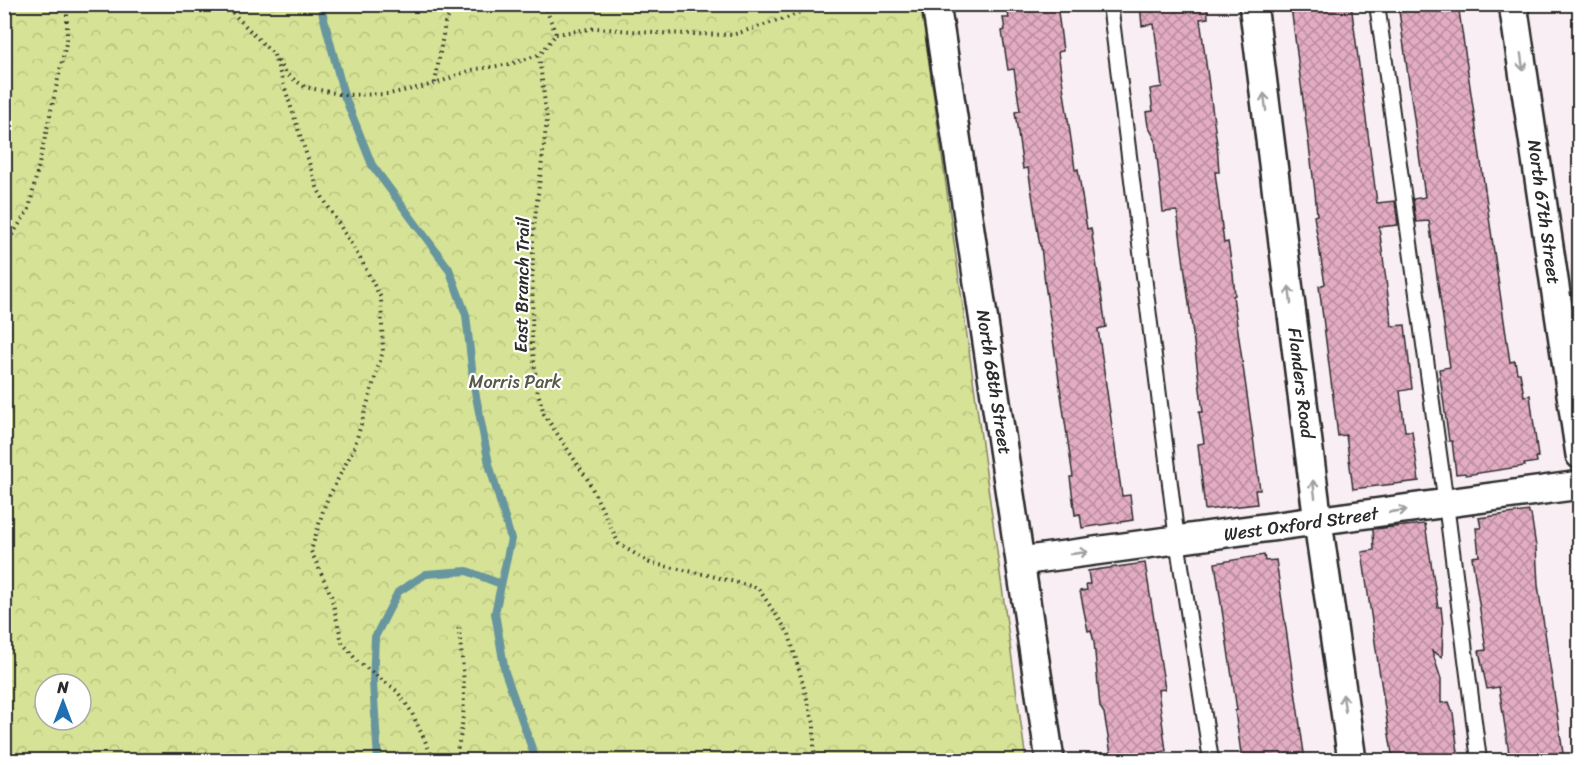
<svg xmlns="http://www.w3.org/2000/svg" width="1584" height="765" viewBox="0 0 1584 765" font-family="Sriracha,sans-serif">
	<defs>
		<pattern id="park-crowns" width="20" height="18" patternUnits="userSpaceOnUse" patternTransform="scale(1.5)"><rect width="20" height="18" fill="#d6e295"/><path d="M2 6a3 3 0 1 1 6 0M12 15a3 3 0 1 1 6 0" fill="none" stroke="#b8c281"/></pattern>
		<pattern id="building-cross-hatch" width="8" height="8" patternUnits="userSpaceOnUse" patternTransform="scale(1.5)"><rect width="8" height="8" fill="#e3acc2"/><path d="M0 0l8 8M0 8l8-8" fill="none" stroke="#b88c9e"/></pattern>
	</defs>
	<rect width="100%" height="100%" fill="#f9eef3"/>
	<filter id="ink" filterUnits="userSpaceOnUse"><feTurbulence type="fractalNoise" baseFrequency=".0167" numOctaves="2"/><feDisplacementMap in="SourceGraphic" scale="12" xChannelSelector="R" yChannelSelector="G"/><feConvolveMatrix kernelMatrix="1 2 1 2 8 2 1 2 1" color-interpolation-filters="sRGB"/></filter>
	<g filter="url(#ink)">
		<path fill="url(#park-crowns)" stroke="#808660" stroke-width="1.5" fill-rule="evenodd" d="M 4,5 L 921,5 L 1026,760 L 5,760 ZM 45,684 L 81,684 L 81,720 L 45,720 Z"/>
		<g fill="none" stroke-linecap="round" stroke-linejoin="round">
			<g stroke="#67969f" stroke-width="8">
				<path d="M 320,4 L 344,95 L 372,165 L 449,269 L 466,315 L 474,386 L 489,464 L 511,539 L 495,613 L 505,672 L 536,760"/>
				<path d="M 378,760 L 373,683 L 375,637 L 398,592 L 426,574 L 467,571 L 501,584"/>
			</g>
		</g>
		<g fill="url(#building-cross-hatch)" stroke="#2b2b2b" stroke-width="1.5">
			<path d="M 1006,4 L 1057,4 L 1063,51 L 1058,52 L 1072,146 L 1075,170 L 1078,169 L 1087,229 L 1091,228 L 1106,327 L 1098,329 L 1122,496 L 1130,495 L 1133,520 L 1082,528 L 1080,514 L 1075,515 L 1070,477 L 1073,477 L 1045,284 L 1041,246 L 1040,246 L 1028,168 L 1023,169 L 1015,112 L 1020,111 L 1014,69 L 1008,70 L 1002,31 L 1005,30 L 1003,18 L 1009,18 Z"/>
			<path d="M 1140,4 L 1207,4 L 1208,18 L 1200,19 L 1217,144 L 1219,172 L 1215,172 L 1224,243 L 1228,242 L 1233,274 L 1235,295 L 1233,296 L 1253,437 L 1260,490 L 1255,490 L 1257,504 L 1205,510 L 1198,444 L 1204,443 L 1199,412 L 1203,412 L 1177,211 L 1163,212 L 1155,139 L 1148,126 L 1146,112 L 1153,111 L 1150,89 L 1162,87 L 1154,24 L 1142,26 Z"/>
			<path d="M 1301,4 L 1351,4 L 1377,203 L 1395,201 L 1398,225 L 1379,227 L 1392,326 L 1405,325 L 1412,389 L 1400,391 L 1405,431 L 1412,431 L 1419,481 L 1353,489 L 1346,435 L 1338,436 L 1319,286 L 1325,284 L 1314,216 L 1317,215 L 1315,192 L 1291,7 Z"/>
			<path d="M 1398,4 L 1458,4 L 1510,362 L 1515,361 L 1517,373 L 1520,373 L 1524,396 L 1530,395 L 1538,457 L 1536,457 L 1537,462 L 1524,464 L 1525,466 L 1466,475 L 1465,473 L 1456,474 L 1452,441 L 1449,441 L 1439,369 L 1450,367 L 1429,221 L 1416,222 L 1413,199 L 1425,197 Z"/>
			<path d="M 1529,511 L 1529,514 L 1531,514 L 1536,547 L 1538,585 L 1564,760 L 1510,760 L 1499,687 L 1487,689 L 1479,651 L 1486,650 L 1472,557 L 1479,556 L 1476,528 L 1481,528 L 1479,518 Z"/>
			<path d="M 1425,524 L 1438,607 L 1441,607 L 1443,625 L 1442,657 L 1432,651 L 1441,679 L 1441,703 L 1449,702 L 1453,713 L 1459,760 L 1393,760 L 1378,663 L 1362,552 L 1374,550 L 1373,529 Z"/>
			<path d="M 1264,555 L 1265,561 L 1276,560 L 1305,760 L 1242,760 L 1235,711 L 1237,710 L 1215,563 Z"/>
			<path d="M 1145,563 L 1165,689 L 1158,690 L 1166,751 L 1160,752 L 1161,760 L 1112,760 L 1104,713 L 1100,707 L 1094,642 L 1091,630 L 1088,631 L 1080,591 L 1087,590 L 1086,584 L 1090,584 L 1088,571 Z"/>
		</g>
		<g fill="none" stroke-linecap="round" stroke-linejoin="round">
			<defs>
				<g id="service">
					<path d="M 1110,4 L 1177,540 L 1211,760"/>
					<path d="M 1377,4 L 1446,504 L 1479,760"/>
				</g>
				<g id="minor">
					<path d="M 936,4 L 1050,760"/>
					<path d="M 1253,4 L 1318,522 L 1352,760"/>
					<path d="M 1513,4 L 1580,455"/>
					<path d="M 1021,561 L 1580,485"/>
				</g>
			</defs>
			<use href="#service" stroke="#2b2b2b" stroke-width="18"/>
			<use href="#minor" stroke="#2b2b2b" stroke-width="32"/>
			<g stroke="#2b2b2b" stroke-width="4" stroke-dasharray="1.5 4.5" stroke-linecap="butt">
				<path d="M 224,4 L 274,55"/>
				<path d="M 544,4 L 556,34 L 539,56 L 547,120 L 533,235 L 532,343 L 537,389 L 544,414 L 588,480 L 619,544 L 650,563 L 708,575 L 758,588 L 789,634 L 814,724 L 814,760"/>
				<path d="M 556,34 L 596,28 L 654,33 L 732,35 L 790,17 L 816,4"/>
				<path d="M 274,55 L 318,190 L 361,260 L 381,298 L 383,351 L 354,448 L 325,504 L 311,551 L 331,595 L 342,642 L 357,661 L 397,691 L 411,711 L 434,760"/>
				<path d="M 278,61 L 286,74 L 305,87 L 344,95 L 389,94 L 435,84 L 470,70 L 511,64 L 541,54"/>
				<path d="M 435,83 L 445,23 L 456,4"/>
				<path d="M 4,243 L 9,240 L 29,209 L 67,39 L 67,4"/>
				<path d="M 454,760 C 469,716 464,670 458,624"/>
			</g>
			<use href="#service" stroke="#fff" stroke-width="14"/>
			<use href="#minor" stroke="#fff" stroke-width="27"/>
		</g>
		<defs><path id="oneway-shaft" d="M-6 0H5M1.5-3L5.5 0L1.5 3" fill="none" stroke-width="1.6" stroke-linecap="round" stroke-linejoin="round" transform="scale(1.5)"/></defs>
		<g stroke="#a0a0a0">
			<use href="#oneway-shaft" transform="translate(1522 62) rotate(82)"/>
			<use href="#oneway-shaft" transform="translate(1265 102) rotate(-97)"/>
			<use href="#oneway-shaft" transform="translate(1290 295) rotate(-97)"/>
			<use href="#oneway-shaft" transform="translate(1314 489) rotate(-97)"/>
			<use href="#oneway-shaft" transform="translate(1398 511) rotate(-8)"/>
			<use href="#oneway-shaft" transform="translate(1079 553) rotate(-8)"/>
			<use href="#oneway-shaft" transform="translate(1344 703) rotate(-98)"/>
		</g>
	</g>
	<g text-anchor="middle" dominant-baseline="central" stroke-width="4.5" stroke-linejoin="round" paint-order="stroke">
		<g font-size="18" fill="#2b2b2b" stroke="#fff">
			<text transform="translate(1544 212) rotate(82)">North 67th Street</text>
			<text transform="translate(522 285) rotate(-89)">East Branch Trail</text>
			<text transform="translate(994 382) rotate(81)">North 68th Street</text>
			<text transform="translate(1301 383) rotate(83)">Flanders Road</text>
			<text transform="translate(1301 524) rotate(-8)">West Oxford Street</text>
		</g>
		<g font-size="18" fill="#565946" stroke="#fff">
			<text x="515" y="382">Morris Park</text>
		</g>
	</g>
	<rect width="1584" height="765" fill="none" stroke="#fff" stroke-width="24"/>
	<rect x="12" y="12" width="1560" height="741" fill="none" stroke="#2b2b2b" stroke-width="2" filter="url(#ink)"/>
	<g transform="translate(63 702)"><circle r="28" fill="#ffffff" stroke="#aaaaaa" stroke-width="1.5"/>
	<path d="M0-4.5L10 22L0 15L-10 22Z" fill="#1f6fb2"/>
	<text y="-9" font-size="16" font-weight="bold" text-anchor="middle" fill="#2b2b2b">N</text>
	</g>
</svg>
